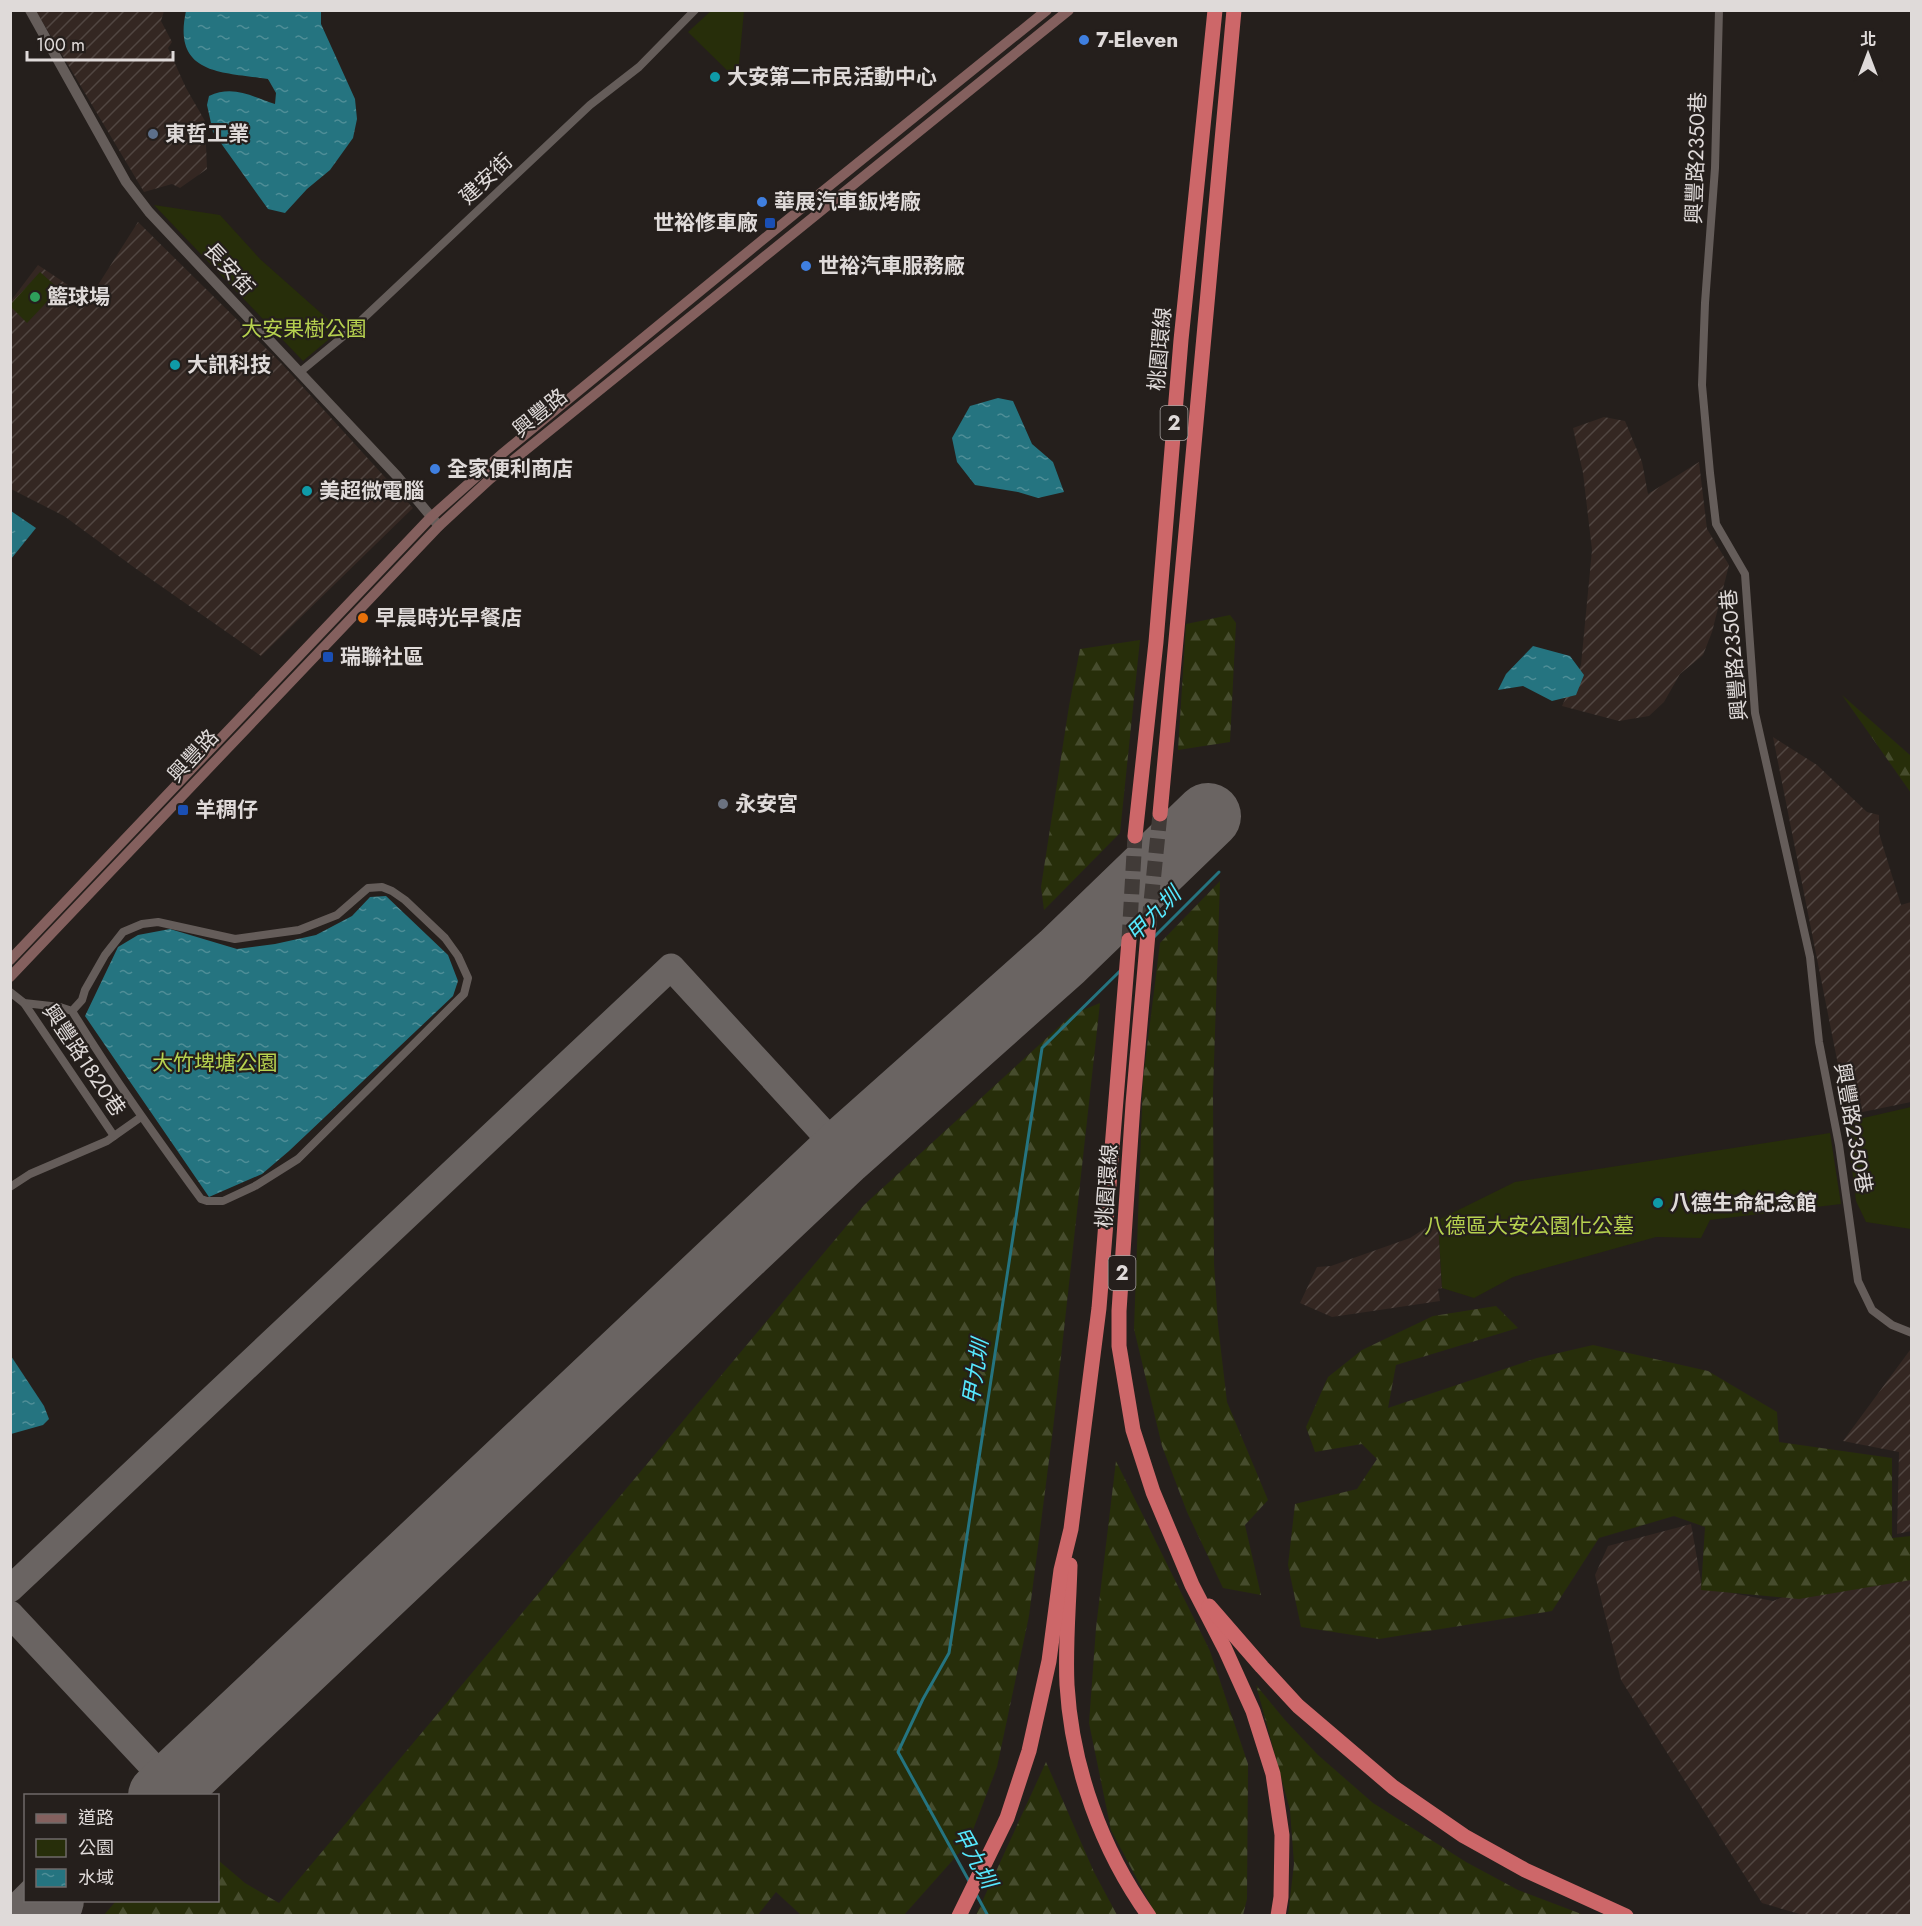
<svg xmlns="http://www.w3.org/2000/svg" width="1922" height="1926" viewBox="0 0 1922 1926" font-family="Jost,'Noto Sans TC',sans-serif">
	<defs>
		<pattern id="industrial-furrows" width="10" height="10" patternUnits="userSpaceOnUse" patternTransform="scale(1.5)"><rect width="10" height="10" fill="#342722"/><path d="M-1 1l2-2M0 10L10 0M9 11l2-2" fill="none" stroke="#514642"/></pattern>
		<pattern id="forest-firs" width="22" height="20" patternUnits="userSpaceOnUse" patternTransform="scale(1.5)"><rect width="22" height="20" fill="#272e0a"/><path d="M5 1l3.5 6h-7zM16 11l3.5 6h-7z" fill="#464c2d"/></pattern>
		<pattern id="water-ripples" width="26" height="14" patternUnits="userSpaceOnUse" patternTransform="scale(1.5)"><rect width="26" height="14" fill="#257480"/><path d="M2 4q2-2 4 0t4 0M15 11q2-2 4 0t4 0" fill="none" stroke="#4f8e97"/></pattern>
	</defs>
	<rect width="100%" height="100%" fill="#251f1c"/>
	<g fill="url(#industrial-furrows)">
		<path d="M 36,11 L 164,11 L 161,21 L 172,42 L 168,48 L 186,88 L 205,121 L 207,169 L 180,188 L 172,184 L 144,192 Z"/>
		<path d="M 138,222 L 282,364 L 413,508 L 261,656 L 135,568 L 64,516 L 11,489 L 10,302 L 38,265 L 68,285 L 73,300 L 84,307 Z"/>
		<path d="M 1604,417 L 1625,421 L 1642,462 L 1648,494 L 1699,462 L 1707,529 L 1729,565 L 1712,632 L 1703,655 L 1680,674 L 1664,702 L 1649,716 L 1619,721 L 1562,706 L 1581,665 L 1592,550 L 1583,473 L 1573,428 Z"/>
		<path d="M 1773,737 L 1817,765 L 1867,812 L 1879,815 L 1879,833 L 1901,905 L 1911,902 L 1911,1102 L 1848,1115 Z"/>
		<path d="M 1438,1220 L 1442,1288 L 1438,1289 L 1440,1301 L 1332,1317 L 1300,1303 L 1317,1267 L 1331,1266 L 1410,1238 Z"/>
		<path d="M 1910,1350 L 1911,1531 L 1897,1534 L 1899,1452 L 1843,1441 Z"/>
		<path d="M 1691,1524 L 1702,1587 L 1773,1601 L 1834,1576 L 1911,1579 L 1911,1915 L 1803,1915 L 1762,1903 L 1621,1680 L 1595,1575 L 1608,1546 Z"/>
	</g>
	<g fill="url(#forest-firs)">
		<path d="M 1230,615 L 1236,623 L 1230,742 L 1178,750 L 1186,624 Z"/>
		<path d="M 1140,640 L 1120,833 L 1044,910 L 1041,887 L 1069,706 L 1080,649 Z"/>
		<path d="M 1842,695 L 1911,756 L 1911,793 Z"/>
		<path d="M 1220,881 L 1213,1093 L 1214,1263 L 1218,1325 L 1227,1402 L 1268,1500 L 1245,1525 L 1261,1595 L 1223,1588 L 1187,1512 L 1162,1446 L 1134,1329 L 1143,1079 L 1160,943 Z"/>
		<path d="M 1100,1003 L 1053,1429 L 1029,1616 L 997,1767 L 968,1843 L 904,1915 L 801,1915 L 776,1892 L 757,1916 L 104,1915 L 116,1901 L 218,1900 L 218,1860 L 245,1883 L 279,1903 L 864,1205 L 1073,1014 Z"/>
		<path d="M 1496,1306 L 1518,1328 L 1396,1365 L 1388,1408 L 1537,1358 L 1593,1345 L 1708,1371 L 1777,1412 L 1779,1442 L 1892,1458 L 1892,1538 L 1911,1536 L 1911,1580 L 1799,1599 L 1701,1590 L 1705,1527 L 1674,1516 L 1599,1538 L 1552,1611 L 1379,1639 L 1301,1627 L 1288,1565 L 1295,1504 L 1357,1489 L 1377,1459 L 1362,1444 L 1315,1452 L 1306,1427 L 1328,1377 L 1362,1350 L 1433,1316 Z"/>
		<path d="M 1116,1461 L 1210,1651 L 1248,1764 L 1247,1899 L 1243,1915 L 1156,1915 L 1111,1830 L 1089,1723 L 1096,1628 Z"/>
		<path d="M 1256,1685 L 1285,1720 L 1318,1755 L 1373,1803 L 1466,1862 L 1518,1890 L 1584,1915 L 1288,1915 L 1294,1864 L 1290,1810 Z"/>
		<path d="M 1046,1762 L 1094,1872 L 1117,1915 L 976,1915 Z"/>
	</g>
	<g fill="#272e0a">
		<path d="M 712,10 L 744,11 L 739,64 L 736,79 L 688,32 Z"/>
		<path d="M 154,205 L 220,215 L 260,259 L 340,330 L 303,361 Z"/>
		<path d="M 40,272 L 59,289 L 27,323 L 11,307 L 11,304 Z"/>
		<path d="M 1911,1107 L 1911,1229 L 1866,1222 L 1856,1201 L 1846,1122 Z"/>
		<path d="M 1830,1133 L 1841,1204 L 1710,1220 L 1701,1238 L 1656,1237 L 1513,1277 L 1474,1298 L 1442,1288 L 1438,1220 L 1515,1182 Z"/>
	</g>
	<g fill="url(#water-ripples)">
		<path d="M 186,11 L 321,11 L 321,24 L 355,99 L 357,119 L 353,138 L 330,170 L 307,189 L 285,213 L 268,209 L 213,132 L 207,105 L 209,96 C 233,85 251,96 275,104 L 276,93 L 268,79 C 222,72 172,75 186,11 Z"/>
		<path d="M 998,398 L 1013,401 L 1032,444 L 1053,462 L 1064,492 L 1038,498 L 1018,492 L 975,485 L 957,462 L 952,438 L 970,406 Z"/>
		<path d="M 11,511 L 36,528 L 11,559 Z"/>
		<path d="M 1533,646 L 1570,656 L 1584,675 L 1576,695 L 1552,701 L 1523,686 L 1498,690 L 1506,674 Z"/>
		<path d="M 386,896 L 448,955 L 458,981 L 453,996 L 289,1151 L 262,1174 L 209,1197 L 85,1016 L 118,947 L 138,935 L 170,929 L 237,949 L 275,944 L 316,935 L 352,916 L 370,897 Z"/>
		<path d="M 11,1356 L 44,1406 L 49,1419 L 43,1425 L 11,1434 Z"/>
	</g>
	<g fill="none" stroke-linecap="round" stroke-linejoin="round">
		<g stroke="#257480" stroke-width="3">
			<path d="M 1154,937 L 1219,872"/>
			<path d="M 969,1881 L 898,1752 L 923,1699 L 949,1653 L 1042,1048 L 1122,969"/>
			<path d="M 975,1892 L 988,1916"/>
		</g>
		<g stroke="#6a6462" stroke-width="27">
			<path d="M 10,1589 L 671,967 L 842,1153"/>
			<path d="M 10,1614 L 171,1786"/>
		</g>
		<g stroke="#6a6462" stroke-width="66">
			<path d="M 161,1796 L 842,1153 L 1062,957 L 1208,816"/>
			<path d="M 35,1916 L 51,1900"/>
		</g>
		<g stroke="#413b38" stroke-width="15" stroke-dasharray="15 8" stroke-linecap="butt">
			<path d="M 1149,922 L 1160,814"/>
			<path d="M 1129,940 L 1135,836"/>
		</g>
		<g stroke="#655d5a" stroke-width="8">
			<path d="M 1719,10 L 1715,168 L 1705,303 L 1702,385 L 1710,473 L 1716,524 L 1745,574 L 1755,713 L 1810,957 L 1819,1042 L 1839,1145 L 1858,1281 L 1872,1310 L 1892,1325 L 1912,1333"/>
			<path d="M 300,372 L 351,330 L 590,105 L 639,67 L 695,10"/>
			<path d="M 10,992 L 24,1003 L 60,1007 L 72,1011 C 112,1076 156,1137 201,1199 L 207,1201 L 223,1201 L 255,1186 L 298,1159 L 464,994 L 468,978 L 458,956 L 445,938 L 405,900 L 392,891 L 382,887 L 368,888 L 337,915 L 299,930 L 235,939 L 158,922 L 142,924 L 123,932 L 105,955 L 85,990 L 82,1000 L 72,1011"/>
			<path d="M 24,1003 L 114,1136"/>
			<path d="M 10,1187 L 30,1174 L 107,1141 L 141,1117"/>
		</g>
		<path stroke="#655d5a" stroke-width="10" d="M 30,10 L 126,182 L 149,212 L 397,476 L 439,526"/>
		<g stroke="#84605e" stroke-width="10">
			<path d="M 10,960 L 431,517 L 503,453 L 760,242 L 1047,10"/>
			<path d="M 10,977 L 439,526 L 490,479 L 1069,10"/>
		</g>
		<g stroke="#cd6769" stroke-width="15">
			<path d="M 1160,814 L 1234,10"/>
			<path d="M 1135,836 L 1156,642 L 1181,340 L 1215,10"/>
			<path d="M 1149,922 L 1133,1104 L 1119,1311 L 1119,1346 L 1133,1430 L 1153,1492 L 1192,1585 L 1225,1649 L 1253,1711 L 1273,1774 L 1282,1835 L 1281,1897 L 1278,1916"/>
			<path d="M 1070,1565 C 1069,1605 1065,1645 1067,1685 C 1072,1767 1101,1849 1149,1916"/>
			<path d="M 1209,1606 L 1262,1667 L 1298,1706 L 1393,1787 L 1464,1836 L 1525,1870 L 1626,1916"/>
			<path d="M 959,1916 L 1007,1818 L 1029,1751 L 1049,1661 L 1061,1570 L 1071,1529 L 1099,1308 L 1129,940"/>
		</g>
	</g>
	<g fill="#3f7fe0" stroke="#251f1c" stroke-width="2">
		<circle cx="1084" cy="40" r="6"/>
		<circle cx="762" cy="202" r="6"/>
		<circle cx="806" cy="266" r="6"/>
		<circle cx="435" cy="469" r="6"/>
	</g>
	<g fill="#0f9aa8" stroke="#251f1c" stroke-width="2">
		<circle cx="715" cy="77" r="6"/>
		<circle cx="175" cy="365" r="6"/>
		<circle cx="307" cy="491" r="6"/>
		<circle cx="1658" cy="1203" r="6"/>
	</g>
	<circle fill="#5c6f8a" stroke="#251f1c" stroke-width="2" cx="153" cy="134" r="6"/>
	<g fill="#1a4fb4" stroke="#251f1c" stroke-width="2">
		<rect x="764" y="217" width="12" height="12" rx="3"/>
		<rect x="322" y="651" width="12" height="12" rx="3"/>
		<rect x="177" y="804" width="12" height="12" rx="3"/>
	</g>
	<circle fill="#2e9e5b" stroke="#251f1c" stroke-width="2" cx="35" cy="297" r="6"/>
	<circle fill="#e8710a" stroke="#251f1c" stroke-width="2" cx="363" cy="618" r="6"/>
	<circle fill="#6b7280" stroke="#251f1c" stroke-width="2" cx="723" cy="804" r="6"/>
	<g text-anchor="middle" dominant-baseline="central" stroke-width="4.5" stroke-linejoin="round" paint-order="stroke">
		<g fill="#251f1c" stroke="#a7a2a0" stroke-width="1.5">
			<rect x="1160.5" y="406" width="27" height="34" rx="4.5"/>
			<rect x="1108.5" y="1256" width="27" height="34" rx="4.5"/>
		</g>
		<g font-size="20" font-weight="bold" fill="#dfdad9">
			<text x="1174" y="423">2</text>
			<text x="1122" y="1273">2</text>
		</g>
		<g font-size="21" font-weight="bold" fill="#dfdad9" stroke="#251f1c" text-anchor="start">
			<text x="1096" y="40">7-Eleven</text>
			<text x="727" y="77">大安第二市民活動中心</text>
			<text x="165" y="134">東哲工業</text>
			<text x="774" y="202">華展汽車鈑烤廠</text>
			<text x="758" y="223" text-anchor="end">世裕修車廠</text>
			<text x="818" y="266">世裕汽車服務廠</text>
			<text x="47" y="297">籃球場</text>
			<text x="187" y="365">大訊科技</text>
			<text x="447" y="469">全家便利商店</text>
			<text x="319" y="491">美超微電腦</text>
			<text x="375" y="618">早晨時光早餐店</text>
			<text x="340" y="657">瑞聯社區</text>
			<text x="735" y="804">永安宮</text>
			<text x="195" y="810">羊稠仔</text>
			<text x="1670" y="1203">八德生命紀念館</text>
		</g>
		<g font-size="21" fill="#dfdad9" stroke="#251f1c">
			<text transform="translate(1696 158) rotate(-88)">興豐路2350巷</text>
			<text transform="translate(486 179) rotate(-43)">建安街</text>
			<text transform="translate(229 269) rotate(47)">長安街</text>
			<text transform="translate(1160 349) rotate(-85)">桃園環線</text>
			<text transform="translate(540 413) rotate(-39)">興豐路</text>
			<text transform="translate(1734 655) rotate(-95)">興豐路2350巷</text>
			<text transform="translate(193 756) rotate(-47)">興豐路</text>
			<text transform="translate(84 1060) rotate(56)">興豐路1820巷</text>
			<text transform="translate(1853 1128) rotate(80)">興豐路2350巷</text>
			<text transform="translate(1107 1186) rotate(-86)">桃園環線</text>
		</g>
		<g font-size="21" fill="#b6d14f" stroke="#251f1c">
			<text x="304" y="329">大安果樹公園</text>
			<text x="215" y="1063">大竹埤塘公園</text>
			<text x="1529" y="1226">八德區大安公園化公墓</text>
		</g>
		<g font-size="22" font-style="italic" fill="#56e8fe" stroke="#251f1c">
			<text transform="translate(1153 914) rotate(-45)">甲九圳</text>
			<text transform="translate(975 1372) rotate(-81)">甲九圳</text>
			<text transform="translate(975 1857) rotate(61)">甲九圳</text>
		</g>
	</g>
	<rect width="1922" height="1926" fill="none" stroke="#dfdad9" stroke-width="24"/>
	<rect x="24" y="1794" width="195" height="108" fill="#251f1c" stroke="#6f6a68" stroke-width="1.5"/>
	<rect x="36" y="1814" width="30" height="9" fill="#84605e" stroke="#6f6a68" stroke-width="1.5"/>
	<text x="78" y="1824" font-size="18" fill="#dfdad9">道路</text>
	<rect x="36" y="1839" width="30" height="18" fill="#272e0a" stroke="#6f6a68" stroke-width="1.5"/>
	<text x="78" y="1854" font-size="18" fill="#dfdad9">公園</text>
	<rect x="36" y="1869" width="30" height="18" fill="url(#water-ripples)" stroke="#6f6a68" stroke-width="1.5"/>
	<text x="78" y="1884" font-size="18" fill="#dfdad9">水域</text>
	<g transform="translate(1868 54)" stroke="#251f1c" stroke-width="4.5" paint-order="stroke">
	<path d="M0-4.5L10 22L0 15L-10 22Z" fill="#dfdad9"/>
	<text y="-9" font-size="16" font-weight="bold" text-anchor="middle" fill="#dfdad9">北</text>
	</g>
	<path d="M27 51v9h146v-9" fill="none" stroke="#dfdad9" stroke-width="3"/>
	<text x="36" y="51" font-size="18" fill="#dfdad9" stroke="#251f1c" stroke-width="4.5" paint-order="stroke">100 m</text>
</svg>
